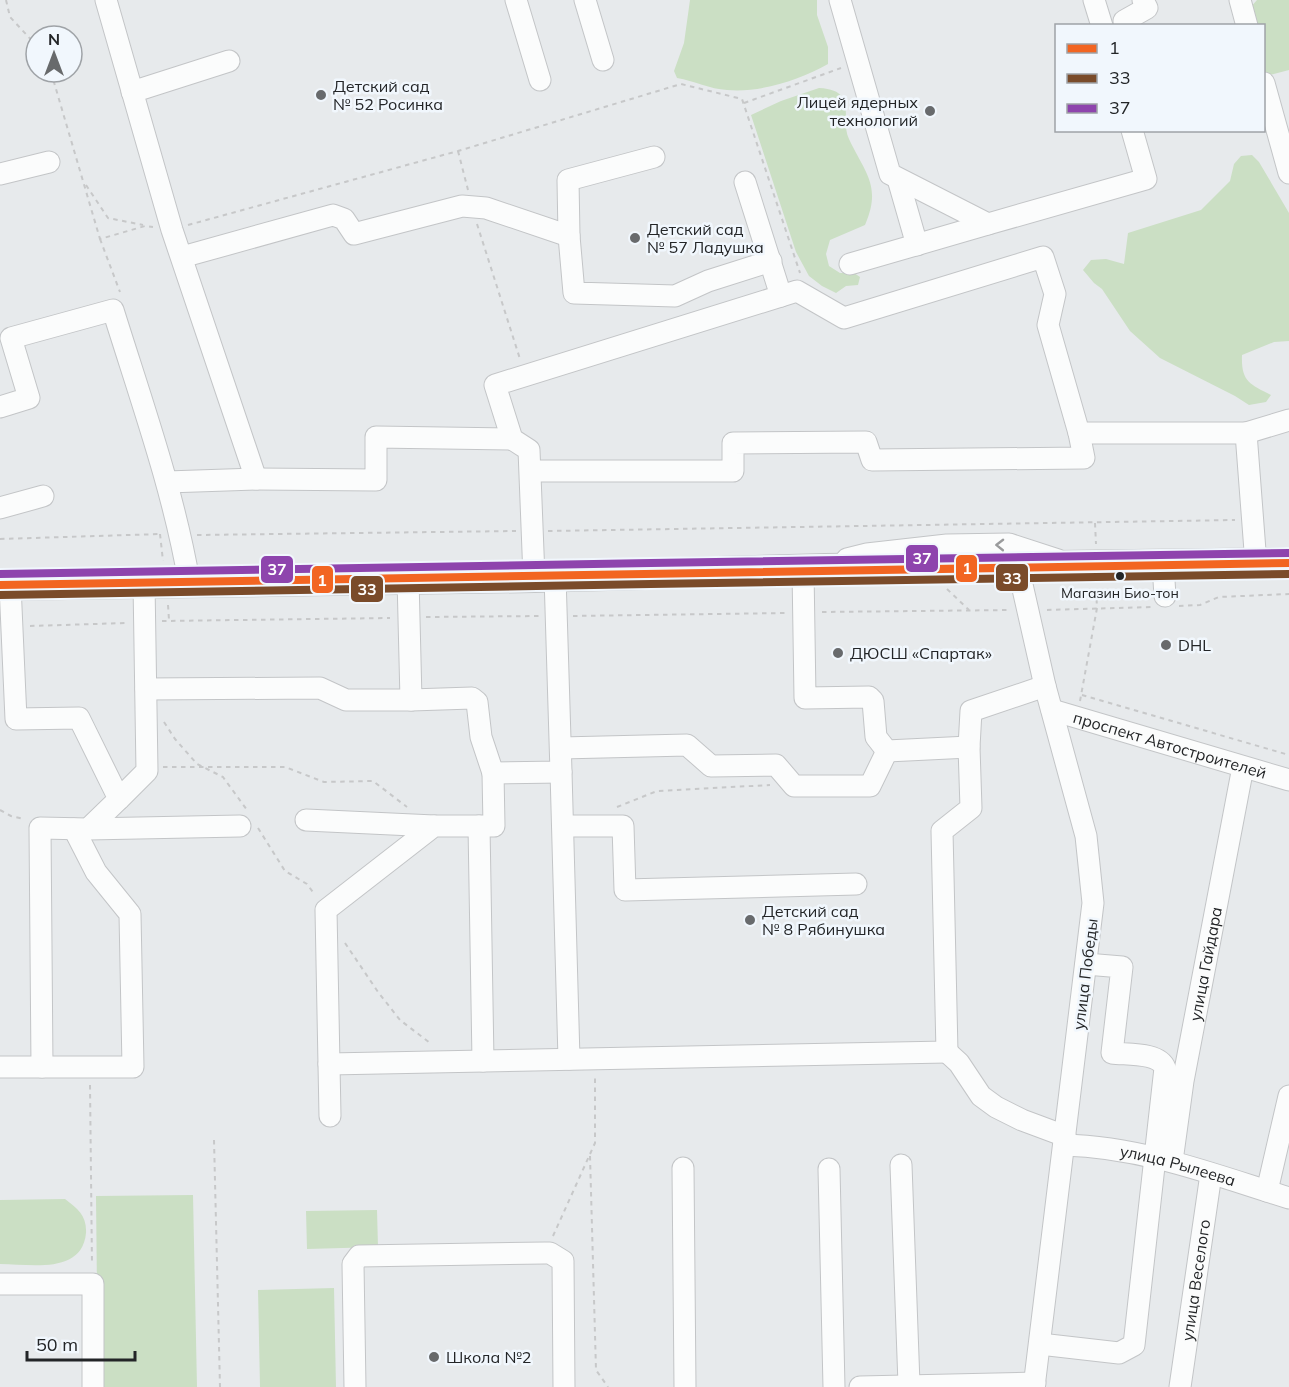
<svg xmlns="http://www.w3.org/2000/svg" width="1289" height="1387" viewBox="0 0 1289 1387" font-family="Mulish,sans-serif">
	<rect width="100%" height="100%" fill="#e7eaec"/>
	<g fill="#cbdfc4">
		<path d="M 690,0 L 817,0 L 817,15 L 828,47 L 828,64 C 799,80 761,93 727,90 C 710,89 694,81 677,78 L 674,71 L 684,43 Z"/>
		<path d="M 1257,0 L 1289,0 L 1289,70 L 1270,75 L 1264,71 L 1264,26 L 1251,25 L 1249,9 Z"/>
		<path d="M 819,88 C 860,90 839,119 849,139 C 865,173 882,186 865,225 L 830,240 L 826,254 L 829,266 L 840,273 L 854,273 L 860,277 L 858,285 L 846,286 L 836,293 L 822,286 L 809,276 L 796,252 L 751,115 L 781,101 Z"/>
		<path d="M 1252,155 L 1259,162 L 1289,213 L 1289,341 L 1274,342 L 1242,355 C 1241,381 1249,384 1271,395 L 1266,402 L 1249,405 L 1235,396 L 1160,358 L 1130,331 L 1102,289 L 1094,283 L 1083,270 L 1091,260 L 1106,259 L 1124,264 L 1128,233 L 1201,210 L 1230,181 L 1234,164 L 1241,156 Z"/>
		<path d="M 193,1195 L 197,1387 L 98,1387 L 96,1196 Z"/>
		<path d="M 65,1199 C 78,1209 87,1216 86,1233 C 82,1275 30,1264 0,1264 L 0,1200 Z"/>
		<path d="M 377,1210 L 378,1247 L 307,1249 L 306,1211 Z"/>
		<path d="M 334,1288 L 336,1387 L 260,1387 L 258,1290 Z"/>
	</g>
	<g fill="none" stroke-linecap="round" stroke-linejoin="round">
		<defs>
			<g id="minor">
				<path d="M 106,0 L 172,230 L 256,479"/>
				<path d="M 516,0 L 540,80"/>
				<path d="M 585,0 L 603,60"/>
				<path d="M 840,0 L 890,174 L 988,224 L 1146,179 L 1132,130"/>
				<path d="M 1094,0 L 1102,26"/>
				<path d="M 1240,0 L 1247,26"/>
				<path d="M 1126,26 L 1124,21 L 1147,8 L 1143,0"/>
				<path d="M 1264,83 L 1289,173"/>
				<path d="M 132,92 L 229,61"/>
				<path d="M 654,157 L 568,180 L 569,236 L 574,293 L 675,296 L 708,281 L 771,261"/>
				<path d="M 0,174 L 49,162"/>
				<path d="M 898,179 L 917,245"/>
				<path d="M 745,182 L 781,296"/>
				<path d="M 182,257 L 333,215 L 344,219 L 354,234 L 462,206 L 486,208 L 569,236"/>
				<path d="M 850,264 L 988,224"/>
				<path d="M 0,407 L 29,398 L 11,338 L 113,310 C 141,400 173,489 189,581"/>
				<path d="M 1246,433 L 1289,420"/>
				<path d="M 531,471 L 733,471 L 733,443 L 866,442 L 872,460 L 1084,458 L 1079,433"/>
				<path d="M 167,482 L 256,479 L 376,480 L 376,437 L 512,439"/>
				<path d="M 0,508 L 43,496"/>
				<path d="M 847,559 L 867,554 L 947,545 L 1009,544 L 1058,560"/>
				<path d="M 1163,565 L 1165,596"/>
				<path d="M 816,567 L 803,570 L 805,698 L 869,697 L 873,701 L 876,737 L 887,751 L 969,747"/>
				<path d="M 1018,567 L 1045,686 L 1086,836 L 1093,903 L 1034,1387"/>
				<path d="M 534,577 L 529,450 L 512,439 L 495,385 L 797,291 L 844,318 L 1043,257 L 1055,294 L 1048,325 L 1079,433 L 1246,433 L 1256,564"/>
				<path d="M 408,578 L 411,700 L 472,698 L 477,702 L 481,737 L 493,773 L 561,772 L 555,576"/>
				<path d="M 10,585 L 16,719 L 79,718 L 119,799 L 88,829 L 40,828 L 42,1067"/>
				<path d="M 146,689 L 320,688 L 346,700 L 411,700"/>
				<path id="s1" d="M 1052,710 L 1289,780"/>
				<path d="M 561,748 L 687,745 L 711,766 L 776,765 L 794,786 L 870,786 L 887,751"/>
				<path d="M 561,772 L 569,1059"/>
				<path d="M 119,799 L 147,771 L 144,583"/>
				<path d="M 306,820 L 434,826"/>
				<path d="M 479,826 L 483,1061"/>
				<path d="M 563,826 L 623,826 L 625,890 L 856,884"/>
				<path d="M 88,829 L 240,826"/>
				<path d="M 947,1052 L 959,1063 L 981,1096 L 996,1107 L 1022,1120 L 1065,1136"/>
				<path d="M 329,1064 L 947,1052 L 942,831 L 971,808 L 969,747 L 971,711 L 1045,686"/>
				<path d="M 0,1067 L 133,1067 L 130,914 L 96,872 L 74,829"/>
				<path d="M 330,1116 L 326,910 L 434,826 L 494,826 L 493,773"/>
				<path id="s2" d="M 1064,1145 C 1143,1147 1215,1175 1289,1198"/>
				<path id="s3" d="M 1172,1161 L 1183,1081 L 1243,767"/>
				<path d="M 901,1165 L 909,1384"/>
				<path d="M 683,1168 L 685,1387"/>
				<path d="M 829,1169 L 834,1387"/>
				<path d="M 1267,1191 L 1289,1096"/>
				<path d="M 0,1284 L 93,1284 L 93,1387"/>
				<path d="M 1040,1344 L 1119,1353 L 1134,1345 L 1165,1068 C 1159,1052 1127,1055 1112,1053 L 1122,967 L 1086,964"/>
				<path d="M 355,1387 L 353,1264 L 359,1256 L 545,1253 L 550,1253 L 563,1261 L 564,1387"/>
				<path d="M 860,1387 L 1035,1383"/>
				<path id="s4" d="M 1180,1387 L 1211,1174"/>
			</g>
			<path id="highway" d="M 0,585 L 534,577 L 825,569 L 1289,563"/>
		</defs>
		<use href="#minor" stroke="#c3c5c7" stroke-width="23"/>
		<use href="#highway" stroke="#c3c5c7" stroke-width="32"/>
		<g stroke="#c7c8c9" stroke-width="2" stroke-dasharray="4.5 4.5" stroke-linecap="butt">
			<path d="M 6,0 L 10,17 L 36,45"/>
			<path d="M 51,72 L 100,239 L 145,226 L 153,227"/>
			<path d="M 744,103 L 841,68"/>
			<path d="M 458,151 L 468,190"/>
			<path d="M 86,185 L 108,218 L 143,225"/>
			<path d="M 477,224 L 520,359"/>
			<path d="M 188,225 L 458,151 L 681,84 L 742,99 L 800,273"/>
			<path d="M 100,239 L 120,292"/>
			<path d="M 1095,523 L 1096,544"/>
			<path d="M 548,531 L 1235,520"/>
			<path d="M 160,534 L 163,561"/>
			<path d="M 197,535 L 516,531"/>
			<path d="M 0,539 L 161,534"/>
			<path d="M 947,589 L 969,610"/>
			<path d="M 168,605 L 169,620"/>
			<path d="M 1179,606 L 1200,605 L 1219,597 L 1289,594"/>
			<path d="M 1047,610 L 1152,607"/>
			<path d="M 822,612 L 1011,610"/>
			<path d="M 573,616 L 786,613"/>
			<path d="M 426,617 L 540,616"/>
			<path d="M 162,621 L 390,618"/>
			<path d="M 30,626 L 126,623"/>
			<path d="M 1082,695 L 1289,755"/>
			<path d="M 1080,701 L 1097,608 L 1096,589"/>
			<path d="M 164,722 L 175,739 L 197,764 L 223,777 L 247,810"/>
			<path d="M 163,767 L 285,767 L 324,782 L 373,781 L 407,807"/>
			<path d="M 617,807 L 657,791 L 770,785"/>
			<path d="M 0,810 L 11,816 L 24,819"/>
			<path d="M 258,828 L 285,871 L 307,884 L 315,895"/>
			<path d="M 345,943 L 378,992 L 400,1020 L 430,1043"/>
			<path d="M 90,1085 L 92,1265"/>
			<path d="M 214,1140 L 220,1387"/>
			<path d="M 590,1156 L 596,1370 L 608,1387"/>
			<path d="M 553,1236 L 595,1143 L 595,1077"/>
		</g>
		<use href="#minor" stroke="#fbfcfc" stroke-width="21"/>
		<use href="#highway" stroke="#fbfcfc" stroke-width="30"/>
		<defs>
			<path id="bus-1" d="M 0,585 C 430,579 859,569 1289,563"/>
			<path id="bus-2" d="M 0,595 C 430,589 859,579 1289,574"/>
			<path id="bus-3" d="M 0,574 C 430,568 859,558 1289,553"/>
		</defs>
		<use href="#bus-1" stroke="#f1f7fd" stroke-width="12"/>
		<use href="#bus-2" stroke="#f1f7fd" stroke-width="12"/>
		<use href="#bus-3" stroke="#f1f7fd" stroke-width="12"/>
		<use href="#bus-1" stroke="#f26522" stroke-width="8"/>
		<use href="#bus-2" stroke="#7a4b2a" stroke-width="8"/>
		<use href="#bus-3" stroke="#8e44ad" stroke-width="8"/>
	</g>
	<defs><path id="oneway-chevron" d="M-2-3.5L2.5 0L-2 3.5" fill="none" stroke-width="1.6" stroke-linecap="round" stroke-linejoin="round" transform="scale(1.5)"/></defs>
	<use stroke="#9a9b9c" href="#oneway-chevron" transform="translate(1000 545) rotate(-179)"/>
	<g fill="#686a6c" stroke="#f1f7fd" stroke-width="2">
		<circle cx="321" cy="95" r="6"/>
		<circle cx="930" cy="111" r="6"/>
		<circle cx="635" cy="238" r="6"/>
		<circle cx="1166" cy="645" r="6"/>
		<circle cx="838" cy="653" r="6"/>
		<circle cx="750" cy="920" r="6"/>
		<circle cx="434" cy="1357" r="6"/>
	</g>
	<circle fill="#232527" stroke="#f1f7fd" stroke-width="2" cx="1120" cy="576" r="5"/>
	<g text-anchor="middle" dominant-baseline="central" stroke-width="5" stroke-linejoin="round" paint-order="stroke">
		<g font-size="14" fill="#232527" stroke="#f1f7fd">
			<text x="1120" y="593">Магазин Био-тон</text>
		</g>
		<g font-size="16" fill="#232527" stroke="#f1f7fd" text-anchor="start">
			<text x="333" y="86">Детский сад<tspan x="333" dy="18">№ 52 Росинка</tspan></text>
			<text x="918" y="102" text-anchor="end">Лицей ядерных<tspan x="918" dy="18">технологий</tspan></text>
			<text x="647" y="229">Детский сад<tspan x="647" dy="18">№ 57 Ладушка</tspan></text>
			<text x="1178" y="645">DHL</text>
			<text x="850" y="653">ДЮСШ «Спартак»</text>
			<text x="762" y="911">Детский сад<tspan x="762" dy="18">№ 8 Рябинушка</tspan></text>
			<text x="446" y="1357">Школа №2</text>
		</g>
		<g font-size="16" fill="#232527" stroke="#f1f7fd">
			<text stroke="none"><textPath href="#s1" startOffset="123">проспект Автостроителей</textPath></text>
			<text stroke="none"><textPath href="#s3" startOffset="200">улица Гайдара</textPath></text>
			<text transform="translate(1085 974) rotate(-83)">улица Победы</text>
			<text stroke="none"><textPath href="#s2" startOffset="116">улица Рылеева</textPath></text>
			<text stroke="none"><textPath href="#s4" startOffset="108">улица Веселого</textPath></text>
		</g>
	</g>
	<g stroke="#f1f7fd" stroke-width="2">
		<rect x="905" y="544" width="34" height="29" rx="6" fill="#8e44ad"/>
		<rect x="955" y="554" width="23" height="29" rx="6" fill="#f26522"/>
		<rect x="260" y="555" width="34" height="29" rx="6" fill="#8e44ad"/>
		<rect x="995" y="563" width="34" height="29" rx="6" fill="#7a4b2a"/>
		<rect x="311" y="565" width="23" height="29" rx="6" fill="#f26522"/>
		<rect x="350" y="575" width="34" height="28" rx="6" fill="#7a4b2a"/>
	</g>
	<g font-size="16" text-anchor="middle" font-weight="bold" fill="#fff">
		<text x="922" y="564">37</text>
		<text x="967" y="574">1</text>
		<text x="277" y="575">37</text>
		<text x="1012" y="584">33</text>
		<text x="322" y="586">1</text>
		<text x="367" y="595">33</text>
	</g>
	<rect x="1055" y="24" width="210" height="108" fill="#f1f7fd" stroke="#9fa3a7" stroke-width="1.5"/>
	<rect x="1067" y="44" width="30" height="9" fill="#f26522" stroke="#9fa3a7" stroke-width="1.5"/>
	<text x="1109" y="54" font-size="18" fill="#232527">1</text>
	<rect x="1067" y="74" width="30" height="9" fill="#7a4b2a" stroke="#9fa3a7" stroke-width="1.5"/>
	<text x="1109" y="84" font-size="18" fill="#232527">33</text>
	<rect x="1067" y="104" width="30" height="9" fill="#8e44ad" stroke="#9fa3a7" stroke-width="1.5"/>
	<text x="1109" y="114" font-size="18" fill="#232527">37</text>
	<g transform="translate(54 54)"><circle r="28" fill="#f1f7fd" stroke="#9fa3a7" stroke-width="1.5"/>
	<path d="M0-4.5L10 22L0 15L-10 22Z" fill="#686a6c"/>
	<text y="-9" font-size="16" font-weight="bold" text-anchor="middle" fill="#232527">N</text>
	</g>
	<path d="M27 1351v9h108v-9" fill="none" stroke="#232527" stroke-width="3"/>
	<text x="36" y="1351" font-size="18" fill="#232527" stroke="#f1f7fd" stroke-width="4.5" paint-order="stroke">50 m</text>
</svg>
